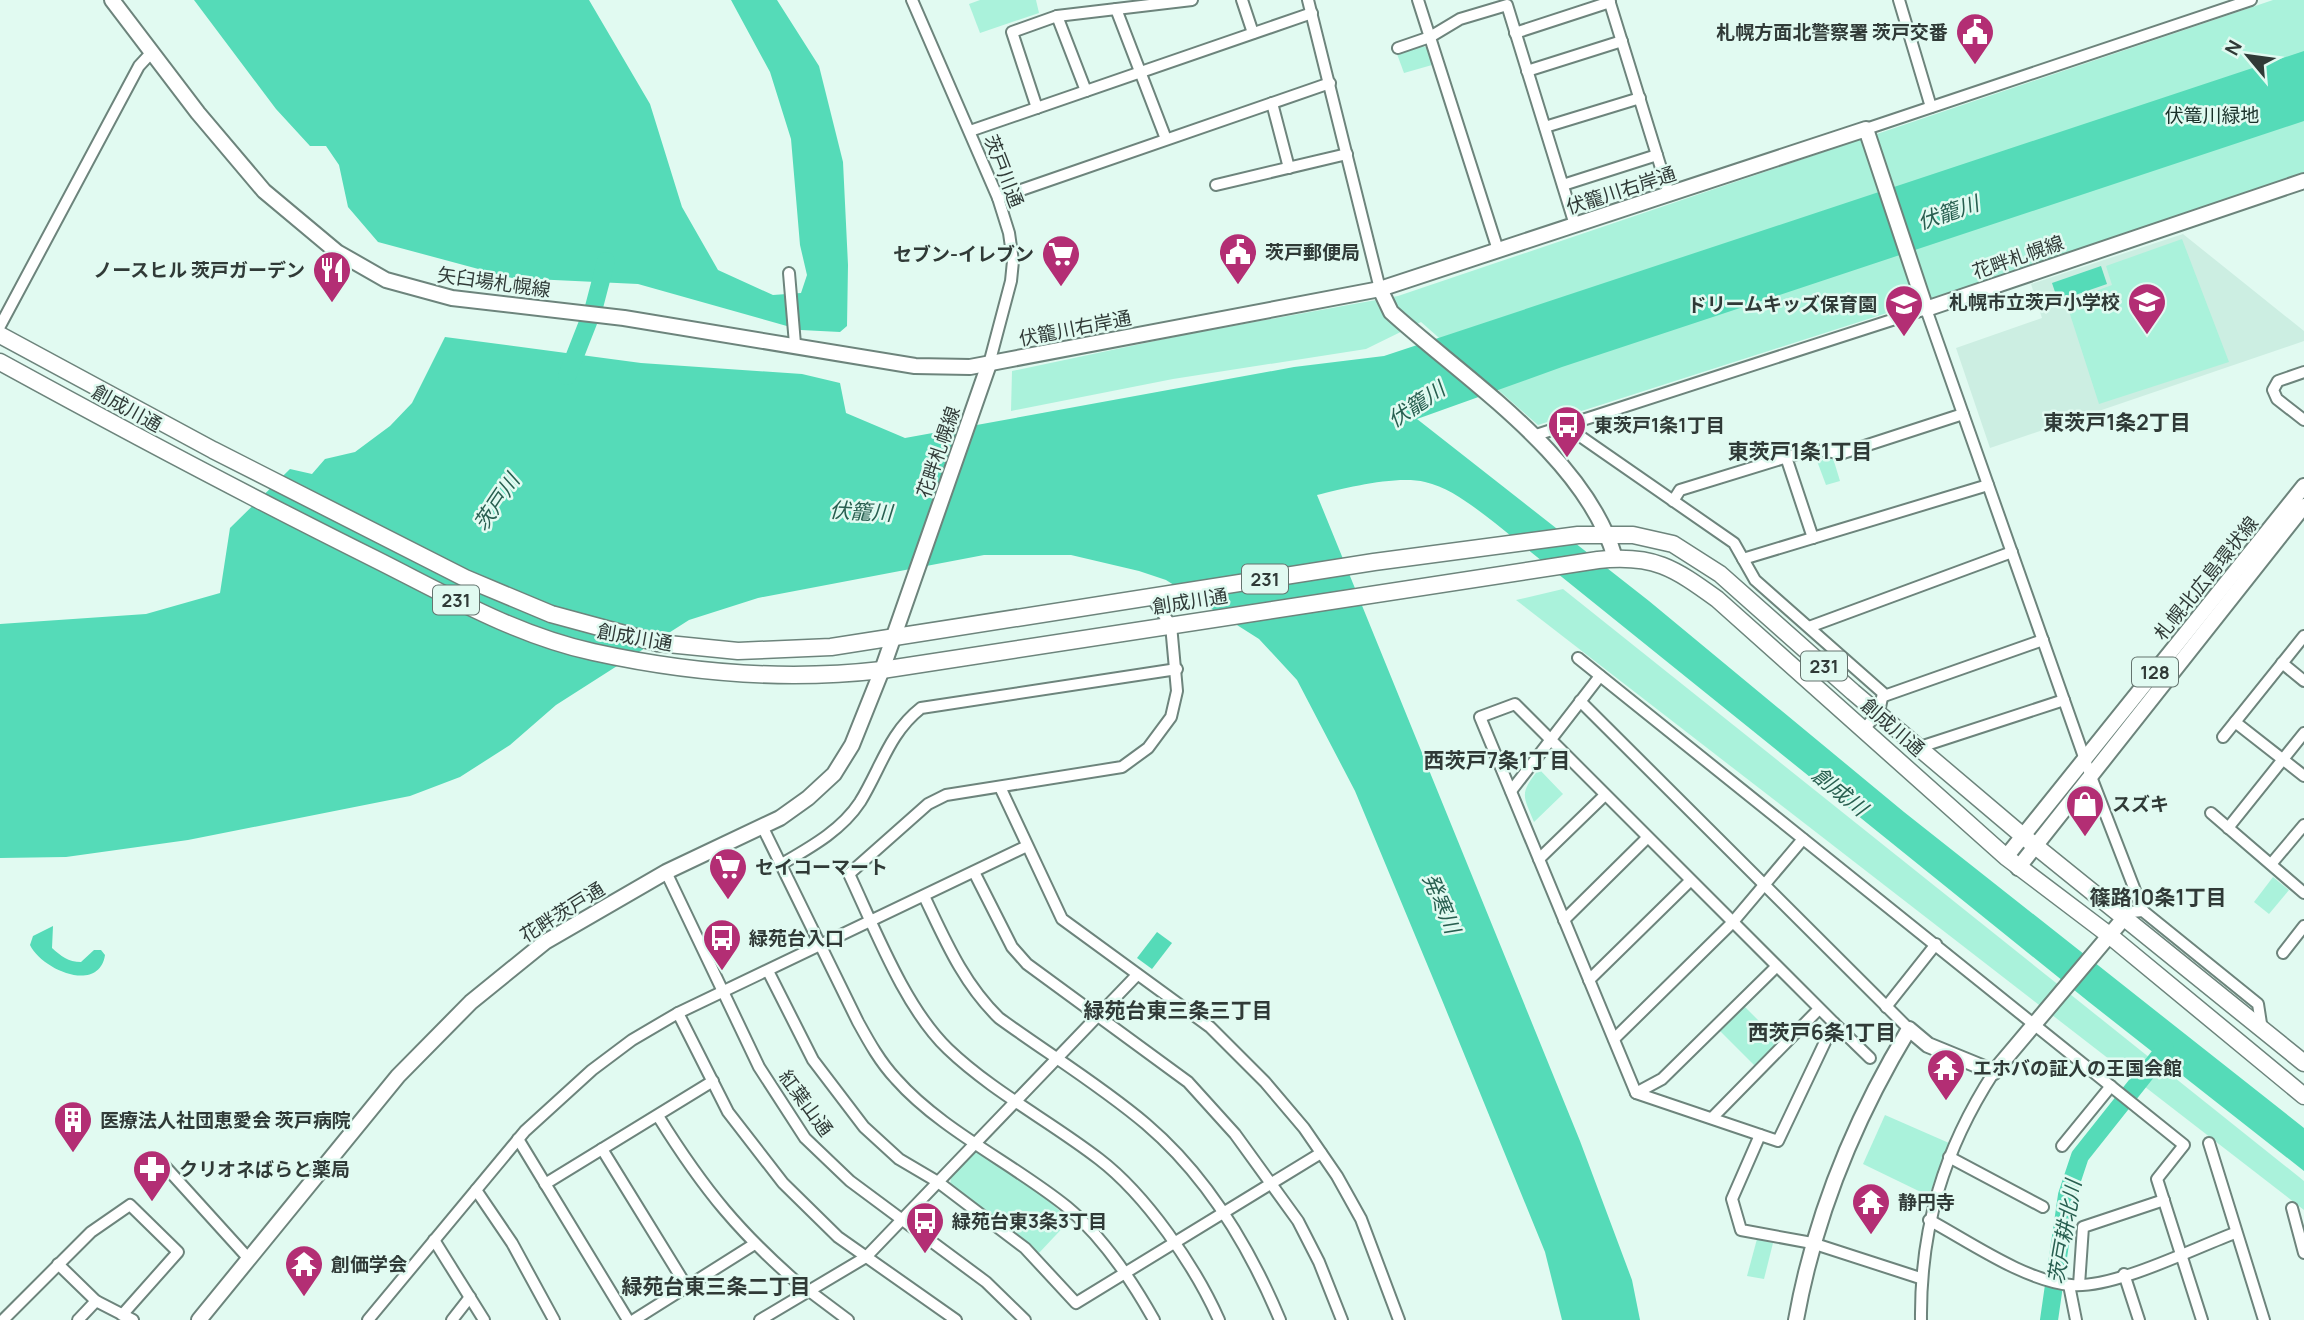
<svg xmlns="http://www.w3.org/2000/svg" width="2304" height="1320" viewBox="0 0 2304 1320" font-family="Manrope,'Noto Sans JP',sans-serif">
	<rect width="100%" height="100%" fill="#e1faf1"/>
	<path fill="#cceee2" d="M 2183,234 L 2304,331 L 2304,341 L 1990,448 L 1956,348 L 2042,318 L 2031,284 Z"/>
	<g fill="#aaf2db">
		<path d="M 980,0 L 1036,0 L 1039,13 L 980,33 L 969,4 Z"/>
		<path d="M 2273,0 L 2304,0 L 2304,179 L 1538,425 L 1421,322 L 1366,349 L 1173,379 L 1011,411 L 1012,371 L 1183,335 L 1398,296 Z"/>
		<path d="M 1423,46 L 1427,48 L 1432,65 L 1404,73 L 1397,54 Z"/>
		<path d="M 2182,239 L 2229,362 L 2099,404 L 2066,302 L 2112,285 L 2106,266 Z"/>
		<path d="M 1833,458 L 1840,481 L 1826,485 L 1817,461 Z"/>
		<path d="M 1563,589 L 2304,1181 L 2304,1210 L 1516,600 Z"/>
		<path d="M 1539,769 L 1563,794 L 1534,822 C 1523,795 1519,794 1539,769 Z"/>
		<path d="M 2273,877 L 2289,890 L 2269,914 L 2254,902 Z"/>
		<path d="M 1744,1006 L 1779,1041 L 1755,1066 L 1719,1030 Z"/>
		<path d="M 1885,1115 L 1949,1143 L 1929,1196 L 1863,1164 Z"/>
		<path d="M 974,1152 C 990,1151 1057,1207 1070,1220 L 1039,1253 L 950,1185 L 951,1177 Z"/>
		<path d="M 1757,1239 L 1773,1243 L 1764,1279 L 1747,1276 Z"/>
	</g>
	<g fill="#55dbb8">
		<path d="M 194,0 L 589,0 L 650,104 L 682,207 L 718,270 L 773,295 L 801,293 L 807,275 L 800,245 L 791,139 L 770,72 L 731,0 L 777,0 L 819,66 L 843,162 L 848,265 L 847,326 L 840,332 L 801,330 L 638,284 L 512,278 L 378,242 L 348,207 L 339,165 L 326,146 L 310,146 L 276,109 Z"/>
		<path d="M 2304,51 L 2304,121 L 1562,367 L 1417,419 L 1649,601 L 1904,812 L 2304,1128 L 2304,1171 L 2089,1002 L 1495,523 C 1474,507 1451,488 1425,482 C 1397,475 1345,488 1317,495 L 1580,1141 L 1632,1280 L 1640,1320 L 1562,1320 L 1545,1252 L 1442,1000 L 1355,791 L 1297,680 L 1259,639 L 1166,580 L 1139,571 L 1071,555 L 984,555 L 758,598 L 689,620 L 556,705 L 510,745 L 460,777 L 410,796 L 188,840 L 66,857 L 0,858 L 0,624 L 146,614 L 220,593 L 230,528 L 290,469 L 312,474 L 325,459 L 355,452 L 390,426 L 412,403 L 445,337 L 641,363 L 802,374 L 840,383 L 846,413 L 905,438 L 1294,367 L 1384,356 Z"/>
		<path d="M 2101,266 L 2107,284 L 2058,301 L 2052,283 Z"/>
		<path d="M 53,926 L 52,948 C 61,956 68,962 81,962 L 94,950 L 101,950 L 105,955 C 99,994 42,970 30,945 L 33,936 Z"/>
		<path d="M 1157,932 L 1172,943 L 1152,969 L 1137,958 Z"/>
	</g>
	<g fill="none" stroke-linecap="round" stroke-linejoin="round">
		<g stroke="#55dbb8" stroke-width="18">
			<path d="M 567,376 L 594,307 L 606,261"/>
			<path d="M 2049,1320 L 2067,1195 L 2080,1156 L 2165,1049"/>
		</g>
		<defs>
			<g id="minor">
				<path d="M 912,0 L 998,198 L 1009,233 L 1013,261 L 1011,281 L 989,364"/>
				<path d="M 1242,0 L 1253,33"/>
				<path d="M 1308,0 L 1380,289"/>
				<path d="M 1418,0 L 1498,250"/>
				<path d="M 1609,0 L 1669,194"/>
				<path d="M 1899,0 L 1931,107"/>
				<path d="M 1116,9 L 1166,139"/>
				<path d="M 1057,16 L 1086,91"/>
				<path d="M 1515,33 L 1610,2"/>
				<path d="M 1398,48 L 1430,37 L 1460,19 L 1507,5 L 1575,225"/>
				<path d="M 1527,71 L 1622,41"/>
				<path d="M 1272,103 L 1289,168"/>
				<path d="M 1037,108 L 1012,32 L 1057,16 L 1192,0"/>
				<path d="M 1545,127 L 1640,98"/>
				<path d="M 1866,129 L 2251,0"/>
				<path d="M 970,131 L 1312,13"/>
				<path d="M 1216,185 L 1347,154"/>
				<path d="M 1563,185 L 1657,155"/>
				<path d="M 998,198 L 1330,83"/>
				<path d="M 789,273 L 795,344"/>
				<path d="M 0,326 L 139,66 L 152,52"/>
				<path d="M 2304,372 L 2278,381 L 2273,390 L 2277,399 L 2304,420"/>
				<path d="M 1564,425 L 1734,543 L 1755,580 L 1883,693 L 1879,712 L 1864,729"/>
				<path d="M 1533,436 L 1926,309 L 2090,774 L 2143,911"/>
				<path d="M 1786,457 L 1813,538"/>
				<path d="M 1673,501 L 1680,490 L 1810,450 L 1843,453 L 1963,414"/>
				<path d="M 1743,559 L 1988,485"/>
				<path d="M 1151,597 L 1171,625 L 1177,691 L 1171,717 L 1148,748 L 1122,767 L 946,795 L 928,804 L 849,874 C 875,929 905,1008 948,1049 C 993,1092 1050,1121 1099,1159 C 1146,1195 1195,1266 1219,1320"/>
				<path d="M 1809,627 L 2012,552"/>
				<path d="M 1578,658 L 2184,1145 L 2157,1179 L 2202,1320"/>
				<path d="M 2282,663 L 2304,681"/>
				<path d="M 1884,696 L 2043,640"/>
				<path d="M 1580,701 L 1909,1029"/>
				<path d="M 1515,704 L 1834,1023 L 1778,1141 L 1636,1093 L 1480,717 Z"/>
				<path d="M 2235,722 L 2304,776"/>
				<path d="M 2223,737 L 2304,636"/>
				<path d="M 1920,747 L 2064,700"/>
				<path d="M 1000,787 L 1062,919 L 1210,1027 L 1265,1082 L 1304,1128 L 1337,1176 L 1361,1219 L 1399,1320"/>
				<path d="M 1511,791 L 1600,676"/>
				<path d="M 2211,813 L 2304,893"/>
				<path d="M 762,826 L 858,1022 C 869,1042 880,1062 896,1079 C 941,1130 1014,1164 1067,1207 C 1103,1237 1131,1279 1154,1320"/>
				<path d="M 2228,828 L 2304,733"/>
				<path d="M 1539,859 L 1605,795"/>
				<path d="M 2272,863 L 2304,825"/>
				<path d="M 780,865 C 809,848 841,831 860,802 C 881,768 889,733 921,708 L 1177,669"/>
				<path d="M 666,872 L 759,1067 L 805,1138 L 850,1181 L 986,1282 L 1025,1320"/>
				<path d="M 974,872 L 1012,947 L 1027,964 L 1188,1082 L 1235,1134 L 1298,1221 L 1319,1262 L 1342,1320"/>
				<path d="M 924,896 C 945,940 963,983 999,1018 C 1047,1053 1100,1085 1146,1124 C 1207,1176 1249,1246 1280,1320"/>
				<path d="M 2124,918 L 2131,912 L 2143,911 L 2258,1004 L 2262,1030"/>
				<path d="M 1564,920 L 1647,838"/>
				<path d="M 2283,953 L 2304,926"/>
				<path d="M 768,971 L 813,1060 L 864,1127 L 899,1159 L 938,1182 L 1025,1248 L 1076,1303 L 1321,1153"/>
				<path d="M 1589,980 L 1690,881"/>
				<path d="M 1886,1007 L 1936,944"/>
				<path d="M 678,1013 L 728,1112 L 783,1183 L 838,1237 L 956,1320"/>
				<path d="M 1834,1023 L 1870,1058"/>
				<path d="M 1614,1039 L 1732,923 L 1803,839"/>
				<path d="M 1636,1093 L 1662,1079 L 1776,967"/>
				<path d="M 658,1116 C 704,1190 740,1234 807,1291"/>
				<path d="M 1712,1118 L 1819,1009"/>
				<path d="M 1760,1135 L 1732,1199 L 1741,1230 L 1812,1243 L 1920,1278"/>
				<path d="M 518,1139 L 628,1320"/>
				<path d="M 2209,1143 L 2264,1320"/>
				<path d="M 2062,1146 L 2111,1086"/>
				<path d="M 602,1149 L 687,1287"/>
				<path d="M 1949,1157 L 2043,1207"/>
				<path d="M 162,1163 L 249,1259"/>
				<path d="M 545,1184 L 713,1081"/>
				<path d="M 476,1190 L 512,1243 L 554,1320"/>
				<path d="M 2292,1208 L 2304,1253"/>
				<path d="M 1929,1220 C 1970,1242 2025,1281 2071,1285 C 2114,1289 2194,1248 2235,1233"/>
				<path d="M 434,1240 L 484,1320"/>
				<path d="M 58,1264 L 96,1301 L 133,1320"/>
				<path d="M 2124,1274 L 2139,1320"/>
				<path d="M 2069,1285 L 2076,1320"/>
				<path d="M 2079,1285 L 2083,1227 L 2164,1200"/>
				<path d="M 808,1290 L 848,1320"/>
				<path d="M 3,1320 L 91,1232 L 130,1205 L 178,1252 L 122,1315"/>
				<path d="M 78,1320 L 96,1301"/>
				<path d="M 368,1320 L 525,1131 L 592,1070 L 632,1040 L 678,1013 L 1027,846"/>
				<path d="M 452,1320 L 470,1297"/>
				<path d="M 634,1320 L 753,1245"/>
				<path d="M 760,1320 L 866,1257 L 1137,975"/>
				<path d="M 1921,1320 C 1920,1228 1944,1149 1994,1072"/>
			</g>
			<g id="major">
				<path d="M 112,0 L 198,113 L 264,191 L 337,252 L 386,280 L 452,298 L 624,318 L 915,366 L 970,367 L 1380,289 L 1866,129 L 1926,309 L 2304,181"/>
				<path d="M 1380,289 L 1391,312 C 1466,380 1586,457 1615,558"/>
				<path d="M 2006,857 L 2304,486"/>
				<path d="M 2018,868 L 2304,506"/>
				<path d="M 199,1320 L 398,1076 L 471,1002 L 545,942 L 666,872 L 780,818 L 808,798 L 834,774 L 852,745 L 882,670 L 989,364"/>
				<path d="M 1796,1320 C 1815,1214 1854,1120 1909,1029 L 1928,1045 L 1994,1072 L 2124,918"/>
			</g>
			<g id="highway">
				<path d="M 0,335 L 213,450 L 465,578 L 551,614 L 658,643 L 738,651 L 831,647 L 1374,562 L 1578,535 L 1633,535 L 1673,544 L 1720,574 L 1853,692 L 2023,836 L 2304,1063"/>
				<path d="M 0,362 C 124,430 248,496 375,559 C 445,594 515,635 593,652 C 688,673 786,681 882,670 L 1598,560 C 1654,554 1674,568 1717,599 L 2006,857 L 2109,935 L 2304,1096"/>
			</g>
		</defs>
		<use href="#minor" stroke="#6d847c" stroke-width="14"/>
		<use href="#major" stroke="#6d847c" stroke-width="18"/>
		<use href="#highway" stroke="#6d847c" stroke-width="19"/>
		<use href="#minor" stroke="#fff" stroke-width="10"/>
		<use href="#major" stroke="#fff" stroke-width="14"/>
		<use href="#highway" stroke="#fff" stroke-width="16"/>
	</g>
	<defs>
		<symbol id="civic-pin" viewBox="-11 -11 22 30"><path d="M0 17L-7.5 6A9.5 9.5 0 1 1 7.5 6Z" fill="#b32e74" stroke="#e1faf1"/><path d="M-.6-6.5H3V-4.5H.6V-3L4-1V1h2V6H-6V1h2V-1L-.6-3ZM-1.2 2.5V6h2.4V2.5Z" fill="#fff"/></symbol>
		<symbol id="supermarket-pin" viewBox="-11 -11 22 30"><path d="M0 17L-7.5 6A9.5 9.5 0 1 1 7.5 6Z" fill="#b32e74" stroke="#e1faf1"/><path d="M-6-5.5h2.5l.6 2H6L4.5 2H-2.5L-4.4-4H-6ZM-1.5 3.2a1.3 1.3 0 1 0 .1 0ZM3 3.2a1.3 1.3 0 1 0 .1 0Z" fill="#fff"/></symbol>
		<symbol id="restaurant-pin" viewBox="-11 -11 22 30"><path d="M0 17L-7.5 6A9.5 9.5 0 1 1 7.5 6Z" fill="#b32e74" stroke="#e1faf1"/><path d="M-5-6h1v4h1v-4h1v4h1v-4h1v5L-1.5 .5V6h-2V.5L-5-1ZM5-6V6H3V1.5H1.5Q1.5-4 5-6Z" fill="#fff"/></symbol>
		<symbol id="school-pin" viewBox="-11 -11 22 30"><path d="M0 17L-7.5 6A9.5 9.5 0 1 1 7.5 6Z" fill="#b32e74" stroke="#e1faf1"/><path d="M0-5L7-2L0 1L-7-2ZM-4 1L0 2.5L4 1V4Q0 6-4 4Z" fill="#fff"/></symbol>
		<symbol id="bus-pin" viewBox="-11 -11 22 30"><path d="M0 17L-7.5 6A9.5 9.5 0 1 1 7.5 6Z" fill="#b32e74" stroke="#e1faf1"/><path d="M-5-6H5V4H4V6H2V4H-2V6H-4V4H-5ZM-3.5-4V0h7V-4ZM-3.5 1.2v1.5H-2V1.2ZM2 1.2v1.5H3.5V1.2Z" fill="#fff"/></symbol>
		<symbol id="shop-pin" viewBox="-11 -11 22 30"><path d="M0 17L-7.5 6A9.5 9.5 0 1 1 7.5 6Z" fill="#b32e74" stroke="#e1faf1"/><path d="M-5-2.5h2.3a2.7 3.5 0 0 1 5.4 0H5L5.5 6h-11ZM-1.5-2.5h3a1.5 2.3 0 0 0-3 0Z" fill="#fff"/></symbol>
		<symbol id="temple-pin" viewBox="-11 -11 22 30"><path d="M0 17L-7.5 6A9.5 9.5 0 1 1 7.5 6Z" fill="#b32e74" stroke="#e1faf1"/><path d="M0-6L5-2H3V0L6.5 2.5H4V6H1.5V3h-3V6H-4V2.5H-6.5L-3 0V-2H-5Z" fill="#fff"/></symbol>
		<symbol id="building-pin" viewBox="-11 -11 22 30"><path d="M0 17L-7.5 6A9.5 9.5 0 1 1 7.5 6Z" fill="#b32e74" stroke="#e1faf1"/><path d="M-4-6H4V6H1V3H-1V6H-4ZM-2.5-4.3h1.7v1.8h-1.7ZM.8-4.3h1.7v1.8H.8ZM-2.5-1h1.7V.8h-1.7ZM.8-1h1.7V.8H.8Z" fill="#fff"/></symbol>
		<symbol id="pharmacy-pin" viewBox="-11 -11 22 30"><path d="M0 17L-7.5 6A9.5 9.5 0 1 1 7.5 6Z" fill="#b32e74" stroke="#e1faf1"/><path d="M-2-6h4v4h4v4h-4v4h-4v-4h-4v-4h4Z" fill="#fff"/></symbol>
	</defs>
	<g fill-rule="evenodd">
		<use href="#civic-pin" x="1953" y="10" width="44" height="60"/>
		<use href="#civic-pin" x="1216" y="230" width="44" height="60"/>
		<use href="#supermarket-pin" x="1039" y="232" width="44" height="60"/>
		<use href="#restaurant-pin" x="310" y="248" width="44" height="60"/>
		<use href="#school-pin" x="2125" y="280" width="44" height="60"/>
		<use href="#school-pin" x="1882" y="282" width="44" height="60"/>
		<use href="#bus-pin" x="1545" y="403" width="44" height="60"/>
		<use href="#shop-pin" x="2063" y="782" width="44" height="60"/>
		<use href="#supermarket-pin" x="706" y="845" width="44" height="60"/>
		<use href="#bus-pin" x="700" y="916" width="44" height="60"/>
		<use href="#temple-pin" x="1924" y="1046" width="44" height="60"/>
		<use href="#building-pin" x="51" y="1098" width="44" height="60"/>
		<use href="#pharmacy-pin" x="130" y="1147" width="44" height="60"/>
		<use href="#temple-pin" x="1849" y="1180" width="44" height="60"/>
		<use href="#bus-pin" x="903" y="1199" width="44" height="60"/>
		<use href="#temple-pin" x="282" y="1242" width="44" height="60"/>
	</g>
	<g text-anchor="middle" dominant-baseline="central" stroke-width="5" stroke-linejoin="round" paint-order="stroke">
		<g fill="#e1faf1" stroke="#65746f" stroke-width="2">
			<rect x="1242" y="564.5" width="46" height="29" rx="5"/>
			<rect x="433" y="585.5" width="46" height="29" rx="5"/>
			<rect x="1801" y="651.5" width="46" height="29" rx="5"/>
			<rect x="2132" y="657.5" width="46" height="29" rx="5"/>
		</g>
		<g font-size="18" font-weight="bold" fill="#303a37">
			<text x="1265" y="579">231</text>
			<text x="456" y="600">231</text>
			<text x="1824" y="666">231</text>
			<text x="2155" y="672">128</text>
		</g>
		<g font-size="19" font-weight="bold" fill="#303a37" stroke="#e1faf1" text-anchor="start">
			<text x="1948" y="32" text-anchor="end">札幌方面北警察署 茨戸交番</text>
			<text x="1265" y="252">茨戸郵便局</text>
			<text x="1034" y="254" text-anchor="end">セブン-イレブン</text>
			<text x="305" y="270" text-anchor="end">ノースヒル 茨戸ガーデン</text>
			<text x="2120" y="302" text-anchor="end">札幌市立茨戸小学校</text>
			<text x="1877" y="304" text-anchor="end">ドリームキッズ保育園</text>
			<text x="1594" y="425">東茨戸1条1丁目</text>
			<text x="2112" y="804">スズキ</text>
			<text x="755" y="867">セイコーマート</text>
			<text x="749" y="938">緑苑台入口</text>
			<text x="1973" y="1068">エホバの証人の王国会館</text>
			<text x="100" y="1120">医療法人社団恵愛会 茨戸病院</text>
			<text x="179" y="1169">クリオネばらと薬局</text>
			<text x="1898" y="1202">静円寺</text>
			<text x="952" y="1221">緑苑台東3条3丁目</text>
			<text x="331" y="1264">創価学会</text>
		</g>
		<g font-size="19" fill="#193029" stroke="#e1faf1">
			<text x="2212" y="115">伏篭川緑地</text>
		</g>
		<g font-size="19" fill="#303a37" stroke="#e1faf1">
			<text transform="translate(1004 171) rotate(69)">茨戸川通</text>
			<text transform="translate(1621 190) rotate(-18)">伏籠川右岸通</text>
			<text transform="translate(2018 257) rotate(-19)">花畔札幌線</text>
			<text transform="translate(494 282) rotate(8)">矢臼場札幌線</text>
			<text transform="translate(1075 328) rotate(-11)">伏籠川右岸通</text>
			<text transform="translate(127 408) rotate(29)">創成川通</text>
			<text transform="translate(938 452) rotate(-71)">花畔札幌線</text>
			<text transform="translate(2206 578) rotate(-51)">札幌北広島環状線</text>
			<text transform="translate(1190 601) rotate(-9)">創成川通</text>
			<text transform="translate(635 637) rotate(10)">創成川通</text>
			<text transform="translate(1893 727) rotate(41)">創成川通</text>
			<text transform="translate(562 912) rotate(-32)">花畔茨戸通</text>
			<text transform="translate(806 1103) rotate(54)">紅葉山通</text>
		</g>
		<g font-size="21" font-style="italic" fill="#285f50" stroke="#e1faf1">
			<text transform="translate(1948 212) rotate(-19)">伏籠川</text>
			<text transform="translate(1416 404) rotate(-34)">伏籠川</text>
			<text transform="translate(496 502) rotate(-56)">茨戸川</text>
			<text transform="translate(861 511) rotate(3)">伏籠川</text>
			<text transform="translate(1840 791) rotate(39)">創成川</text>
			<text transform="translate(1442 903) rotate(67)">発寒川</text>
			<text transform="translate(2064 1232) rotate(-80)">茨戸耕北川</text>
		</g>
		<g font-size="21" font-weight="bold" fill="#303a37" stroke="#e1faf1">
			<text x="2117" y="422">東茨戸1条2丁目</text>
			<text x="1800" y="451">東茨戸1条1丁目</text>
			<text x="1497" y="760">西茨戸7条1丁目</text>
			<text x="2158" y="897">篠路10条1丁目</text>
			<text x="1178" y="1010">緑苑台東三条三丁目</text>
			<text x="1822" y="1032">西茨戸6条1丁目</text>
			<text x="716" y="1286">緑苑台東三条二丁目</text>
		</g>
	</g>
	<g transform="translate(2248 56) rotate(299)" stroke="#e1faf1" stroke-width="5" paint-order="stroke">
	<path d="M0-5L12 26L0 18L-12 26Z" fill="#303a37"/>
	<text y="-10" font-size="19" font-weight="bold" text-anchor="middle" fill="#303a37">N</text>
	</g>
</svg>
